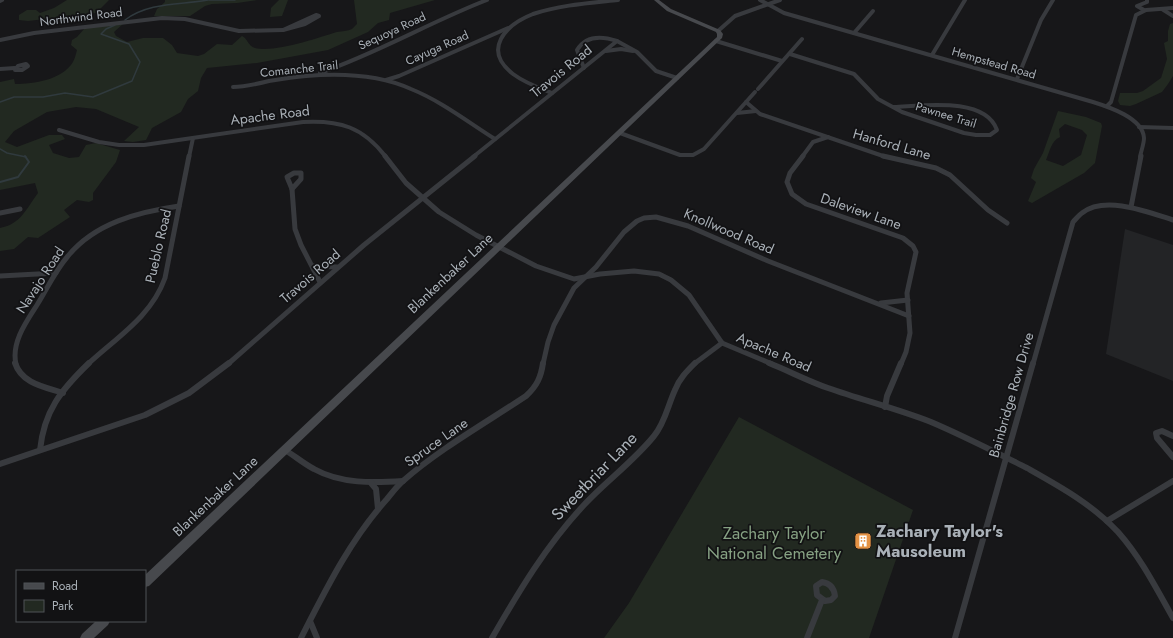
<svg xmlns="http://www.w3.org/2000/svg" width="1173" height="638" viewBox="0 0 1173 638" font-family="Jost,sans-serif">
	<rect width="100%" height="100%" fill="#171719"/>
	<path fill="#232426" d="M 1125,229 L 1173,245 L 1173,381 L 1106,354 Z"/>
	<g fill="#222921" fill-rule="evenodd">
		<path d="M 67,0 L 109,0 L 96,13 L 28,21 L 19,20 L 19,15 L 27,10 L 36,10 L 40,13 L 54,8 Z"/>
		<path d="M 165,0 L 257,0 L 237,3 L 212,4 L 205,6 L 190,16 L 154,16 L 157,9 L 165,2 Z"/>
		<path d="M 279,0 L 288,0 L 282,16 L 270,17 L 271,8 Z"/>
		<path d="M 354,0 L 435,0 L 390,13 L 389,20 L 378,23 L 368,32 L 328,50 L 257,63 L 207,68 L 201,78 L 198,91 L 188,99 L 181,112 L 152,128 L 146,140 L 133,142 L 124,141 L 139,127 L 96,109 L 76,107 L 47,112 L 14,131 L 5,142 L 17,147 L 49,135 L 62,135 L 65,139 L 49,145 L 53,153 L 69,158 L 79,157 L 86,145 L 96,143 L 120,150 L 116,162 L 93,193 L 93,200 L 89,202 L 77,200 L 64,210 L 70,217 L 38,238 L 28,237 L 14,249 L 0,251 L 0,228 C 21,224 26,209 38,193 L 35,183 L 0,190 L 0,82 L 14,79 L 15,84 C 34,84 62,80 73,62 C 75,58 76,54 77,50 L 71,45 L 72,40 L 77,37 L 85,28 L 124,23 L 114,32 L 116,36 L 127,42 L 143,38 L 163,38 L 172,45 L 177,53 L 198,56 L 204,54 L 217,44 L 232,45 L 242,36 C 248,39 248,46 255,48 C 275,53 317,38 337,32 C 342,31 348,31 352,29 C 354,27 355,26 357,24 Z"/>
		<path d="M 1173,23 L 1173,76 L 1168,84 L 1162,92 L 1136,104 L 1130,106 L 1120,105 L 1118,101 L 1120,93 L 1137,93 L 1143,91 L 1161,78 L 1167,59 L 1164,43 L 1168,41 L 1168,31 L 1170,24 Z"/>
		<path d="M 1058,111 L 1086,117 L 1101,123 L 1102,126 L 1095,163 L 1084,173 L 1032,203 L 1028,201 L 1036,182 L 1031,178 L 1034,169 L 1043,153 ZM 1065,124 L 1082,130 L 1087,135 L 1081,155 L 1063,166 L 1046,160 C 1050,151 1051,141 1060,137 L 1059,129 Z"/>
		<path d="M 739,417 L 913,510 L 869,638 L 604,638 L 629,603 Z"/>
	</g>
	<g fill="none" stroke-linecap="round" stroke-linejoin="round">
		<g stroke="#303a3e" stroke-width="1.5">
			<path d="M 209,0 L 235,0"/>
			<path d="M 125,20 C 149,2 180,5 208,0"/>
			<path d="M 0,102 L 14,97 L 43,97 L 65,93 L 93,97 L 132,81 L 140,62 L 129,44 L 101,34 L 106,29 L 115,25"/>
			<path d="M 0,149 L 7,153 L 26,157"/>
		</g>
		<path stroke="#303a3e" stroke-width="2" d="M 0,182 L 18,177 L 29,162 L 25,156"/>
		<g stroke="#383a3e" stroke-width="4">
			<path d="M 760,0 L 784,13 L 1093,102 C 1109,107 1143,118 1144,138 C 1144,144 1141,151 1140,157"/>
			<path d="M 0,1 L 2,0"/>
			<path d="M 1162,9 L 1173,16"/>
			<path d="M 1144,10 L 1137,6 L 1147,2 L 1147,0"/>
			<path d="M 316,15 L 319,16 L 305,24 L 283,30 Z"/>
			<path d="M 718,31 L 735,16 L 780,0"/>
			<path d="M 854,33 L 873,11"/>
			<path d="M 0,40 L 34,33 L 162,18 L 185,19 L 239,31 L 283,30"/>
			<path d="M 716,41 L 782,61"/>
			<path d="M 606,51 L 621,49 L 633,51"/>
			<path d="M 790,54 L 854,74 L 878,99 L 902,112 L 964,133 L 976,135 L 990,135 L 997,130 C 985,96 921,106 894,107"/>
			<path d="M 932,55 L 965,0"/>
			<path d="M 26,64 L 28,66 L 22,70 L 15,70 L 18,66 Z"/>
			<path d="M 584,68 L 577,50 C 586,35 602,36 617,41"/>
			<path d="M 0,69 L 15,68"/>
			<path d="M 320,73 C 378,53 430,22 487,0"/>
			<path d="M 1017,79 L 1041,20 L 1053,0"/>
			<path d="M 386,80 L 399,76 L 508,28"/>
			<path d="M 233,87 C 245,87 257,84 269,81 C 281,79 293,77 306,76 C 341,73 378,74 411,89 C 441,101 468,122 495,139"/>
			<path d="M 758,89 L 802,39"/>
			<path d="M 552,93 C 539,88 525,83 513,74 C 482,50 505,25 533,14 C 560,5 590,3 618,0"/>
			<path d="M 746,102 L 760,114 L 886,157"/>
			<path d="M 1107,106 L 1111,102 L 1136,15 L 1146,10 L 1173,8"/>
			<path d="M 737,113 L 756,111"/>
			<path d="M 1139,127 L 1173,128"/>
			<path d="M 59,130 L 99,142 L 119,145 L 144,145 L 303,122 C 340,120 363,127 386,157"/>
			<path d="M 620,133 L 680,155 L 693,155 L 704,149 L 755,92"/>
			<path d="M 189,157 L 193,138"/>
			<path d="M 473,157 L 617,41 L 637,52 L 656,71 L 677,78"/>
			<path d="M 802,157 L 813,142 L 828,137"/>
		</g>
		<g stroke="#383a3e" stroke-width="5">
			<path d="M 385,156 L 406,183 L 439,212 L 476,235 L 536,266 L 574,279 L 600,274 L 634,271 L 659,274 L 671,280 L 689,295 L 722,343 L 772,364"/>
			<path d="M 803,156 L 790,173 L 787,182 L 792,194 L 806,204 L 903,238 L 913,246 L 916,252 L 907,293 L 910,333 L 906,352 L 901,364"/>
			<path d="M 883,156 L 936,168 L 950,175 L 988,210 L 1007,223"/>
			<path d="M 294,173 L 301,173 L 301,179 L 292,189 L 287,177 Z"/>
			<path d="M 292,189 L 295,229 L 301,245 L 320,282"/>
			<path d="M 1131,207 L 1141,156"/>
			<path d="M 0,213 L 20,209"/>
			<path d="M 313,266 L 337,267"/>
			<path d="M 0,276 L 56,273"/>
			<path d="M 881,303 L 908,300"/>
			<path d="M 16,364 C 11,343 26,322 37,305 C 47,289 55,271 68,256 C 95,223 138,212 179,206"/>
			<path d="M 88,364 C 117,337 151,317 165,278 L 189,156"/>
			<path d="M 228,364 L 364,245 L 475,156"/>
			<path d="M 543,364 L 548,342 L 554,325 L 574,288 L 596,267 L 624,232 L 637,221 L 644,218 L 656,217 L 688,226 L 768,261 L 909,316"/>
			<path d="M 694,364 L 722,343"/>
			<path d="M 1033,364 L 1073,222 C 1076,219 1079,215 1082,213 C 1105,195 1148,212 1173,220"/>
		</g>
		<g stroke="#383a3e" stroke-width="6">
			<path d="M 15,363 C 22,384 45,387 63,393"/>
			<path d="M 769,363 C 789,371 808,381 828,388 C 862,400 898,409 931,422 C 964,436 995,452 1027,468 C 1059,486 1092,504 1118,532 C 1141,558 1156,588 1173,618"/>
			<path d="M 885,407 L 887,396 L 901,363"/>
			<path d="M 1173,436 L 1162,431 L 1156,433 L 1157,438 L 1173,457"/>
			<path d="M 40,450 C 44,411 61,390 89,363"/>
			<path d="M 285,450 C 295,456 304,464 314,469 C 341,484 373,483 403,481"/>
			<path d="M 0,464 L 145,415 L 189,393 L 229,363"/>
			<path d="M 371,483 L 376,489 L 378,509"/>
			<path d="M 1107,521 L 1173,481"/>
			<path d="M 822,582 C 830,583 834,588 835,596 L 831,600 L 825,601 L 817,595 L 816,586 Z"/>
			<path d="M 310,621 L 317,638"/>
			<path d="M 301,638 C 326,589 350,540 387,499 C 392,493 397,486 403,481 C 438,450 487,422 526,396 C 537,386 541,377 543,363"/>
			<path d="M 492,638 C 519,591 546,546 583,506 C 605,482 633,462 654,436 C 665,423 668,405 675,390 C 679,379 687,371 695,363"/>
			<path d="M 807,638 L 822,600"/>
			<path d="M 955,638 L 1033,363"/>
		</g>
		<g fill="#47494d" fill-rule="evenodd">
			<path d="M 654,0 L 659,0 L 671,9 L 720,30 L 723,34 L 722,38 L 149,586 L 145,587 L 145,575 L 717,37 L 717,34 L 716,32 L 667,11 Z"/>
			<path d="M 96,621 L 110,621 L 108,625 L 94,638 L 80,638 L 82,634 Z"/>
		</g>
	</g>
	<defs>
		<symbol id="building-square" viewBox="-11 -11 22 22"><rect x="-9" y="-9" width="18" height="18" rx="4" fill="#e49244" stroke="#121214"/><path d="M-4-6H4V6H1V3H-1V6H-4ZM-2.5-4.3h1.7v1.8h-1.7ZM.8-4.3h1.7v1.8H.8ZM-2.5-1h1.7V.8h-1.7ZM.8-1h1.7V.8H.8Z" fill="#fff"/></symbol>
	</defs>
	<g fill-rule="evenodd">
		<use href="#building-square" x="853" y="531" width="20" height="20"/>
	</g>
	<g text-anchor="middle" dominant-baseline="central" stroke-width="3.5" stroke-linejoin="round" paint-order="stroke">
		<g font-size="12" fill="#aab1b8" stroke="#121214">
			<text transform="translate(81 17) rotate(-7)">Northwind Road</text>
			<text transform="translate(392 31) rotate(-25)">Sequoya Road</text>
			<text transform="translate(437 48) rotate(-24)">Cayuga Road</text>
			<text transform="translate(994 63) rotate(16)">Hempstead Road</text>
			<text transform="translate(299 69) rotate(-6)">Comanche Trail</text>
			<text transform="translate(946 115) rotate(17)">Pawnee Trail</text>
		</g>
		<g font-size="14" fill="#aab1b8" stroke="#121214">
			<text transform="translate(561 71) rotate(-39)">Travois Road</text>
			<text transform="translate(270 115) rotate(-7)">Apache Road</text>
			<text transform="translate(892 144) rotate(16)">Hanford Lane</text>
			<text transform="translate(861 211) rotate(19)">Daleview Lane</text>
			<text transform="translate(729 231) rotate(23)">Knollwood Road</text>
			<text transform="translate(158 246) rotate(-77)">Pueblo Road</text>
			<text transform="translate(450 273) rotate(-43)">Blankenbaker Lane</text>
			<text transform="translate(310 276) rotate(-41)">Travois Road</text>
			<text transform="translate(40 280) rotate(-57)">Navajo Road</text>
			<text transform="translate(774 352) rotate(23)">Apache Road</text>
			<text transform="translate(1011 395) rotate(-74)">Bainbridge Row Drive</text>
			<text transform="translate(436 442) rotate(-35)">Spruce Lane</text>
			<text transform="translate(215 496) rotate(-43)">Blankenbaker Lane</text>
		</g>
		<g font-size="17" fill="#aab1b8" stroke="#121214">
			<text transform="translate(594 476) rotate(-46)">Sweetbriar Lane</text>
		</g>
		<g font-size="17" font-weight="bold" fill="#aab1b8" stroke="#121214" text-anchor="start">
			<text x="876" y="531">Zachary Taylor's<tspan x="876" dy="20">Mausoleum</tspan></text>
		</g>
		<g font-size="17" fill="#86a183" stroke="#121214">
			<text x="774" y="533">Zachary Taylor<tspan x="774" dy="20">National Cemetery</tspan></text>
		</g>
	</g>
	<rect x="16" y="570" width="130" height="52" fill="#121214" stroke="#4f5256"/>
	<rect x="24" y="583" width="20" height="6" fill="#47494d" stroke="#4f5256"/>
	<text x="52" y="590" font-size="12" fill="#aab1b8">Road</text>
	<rect x="24" y="600" width="20" height="12" fill="#222921" stroke="#4f5256"/>
	<text x="52" y="610" font-size="12" fill="#aab1b8">Park</text>
</svg>
